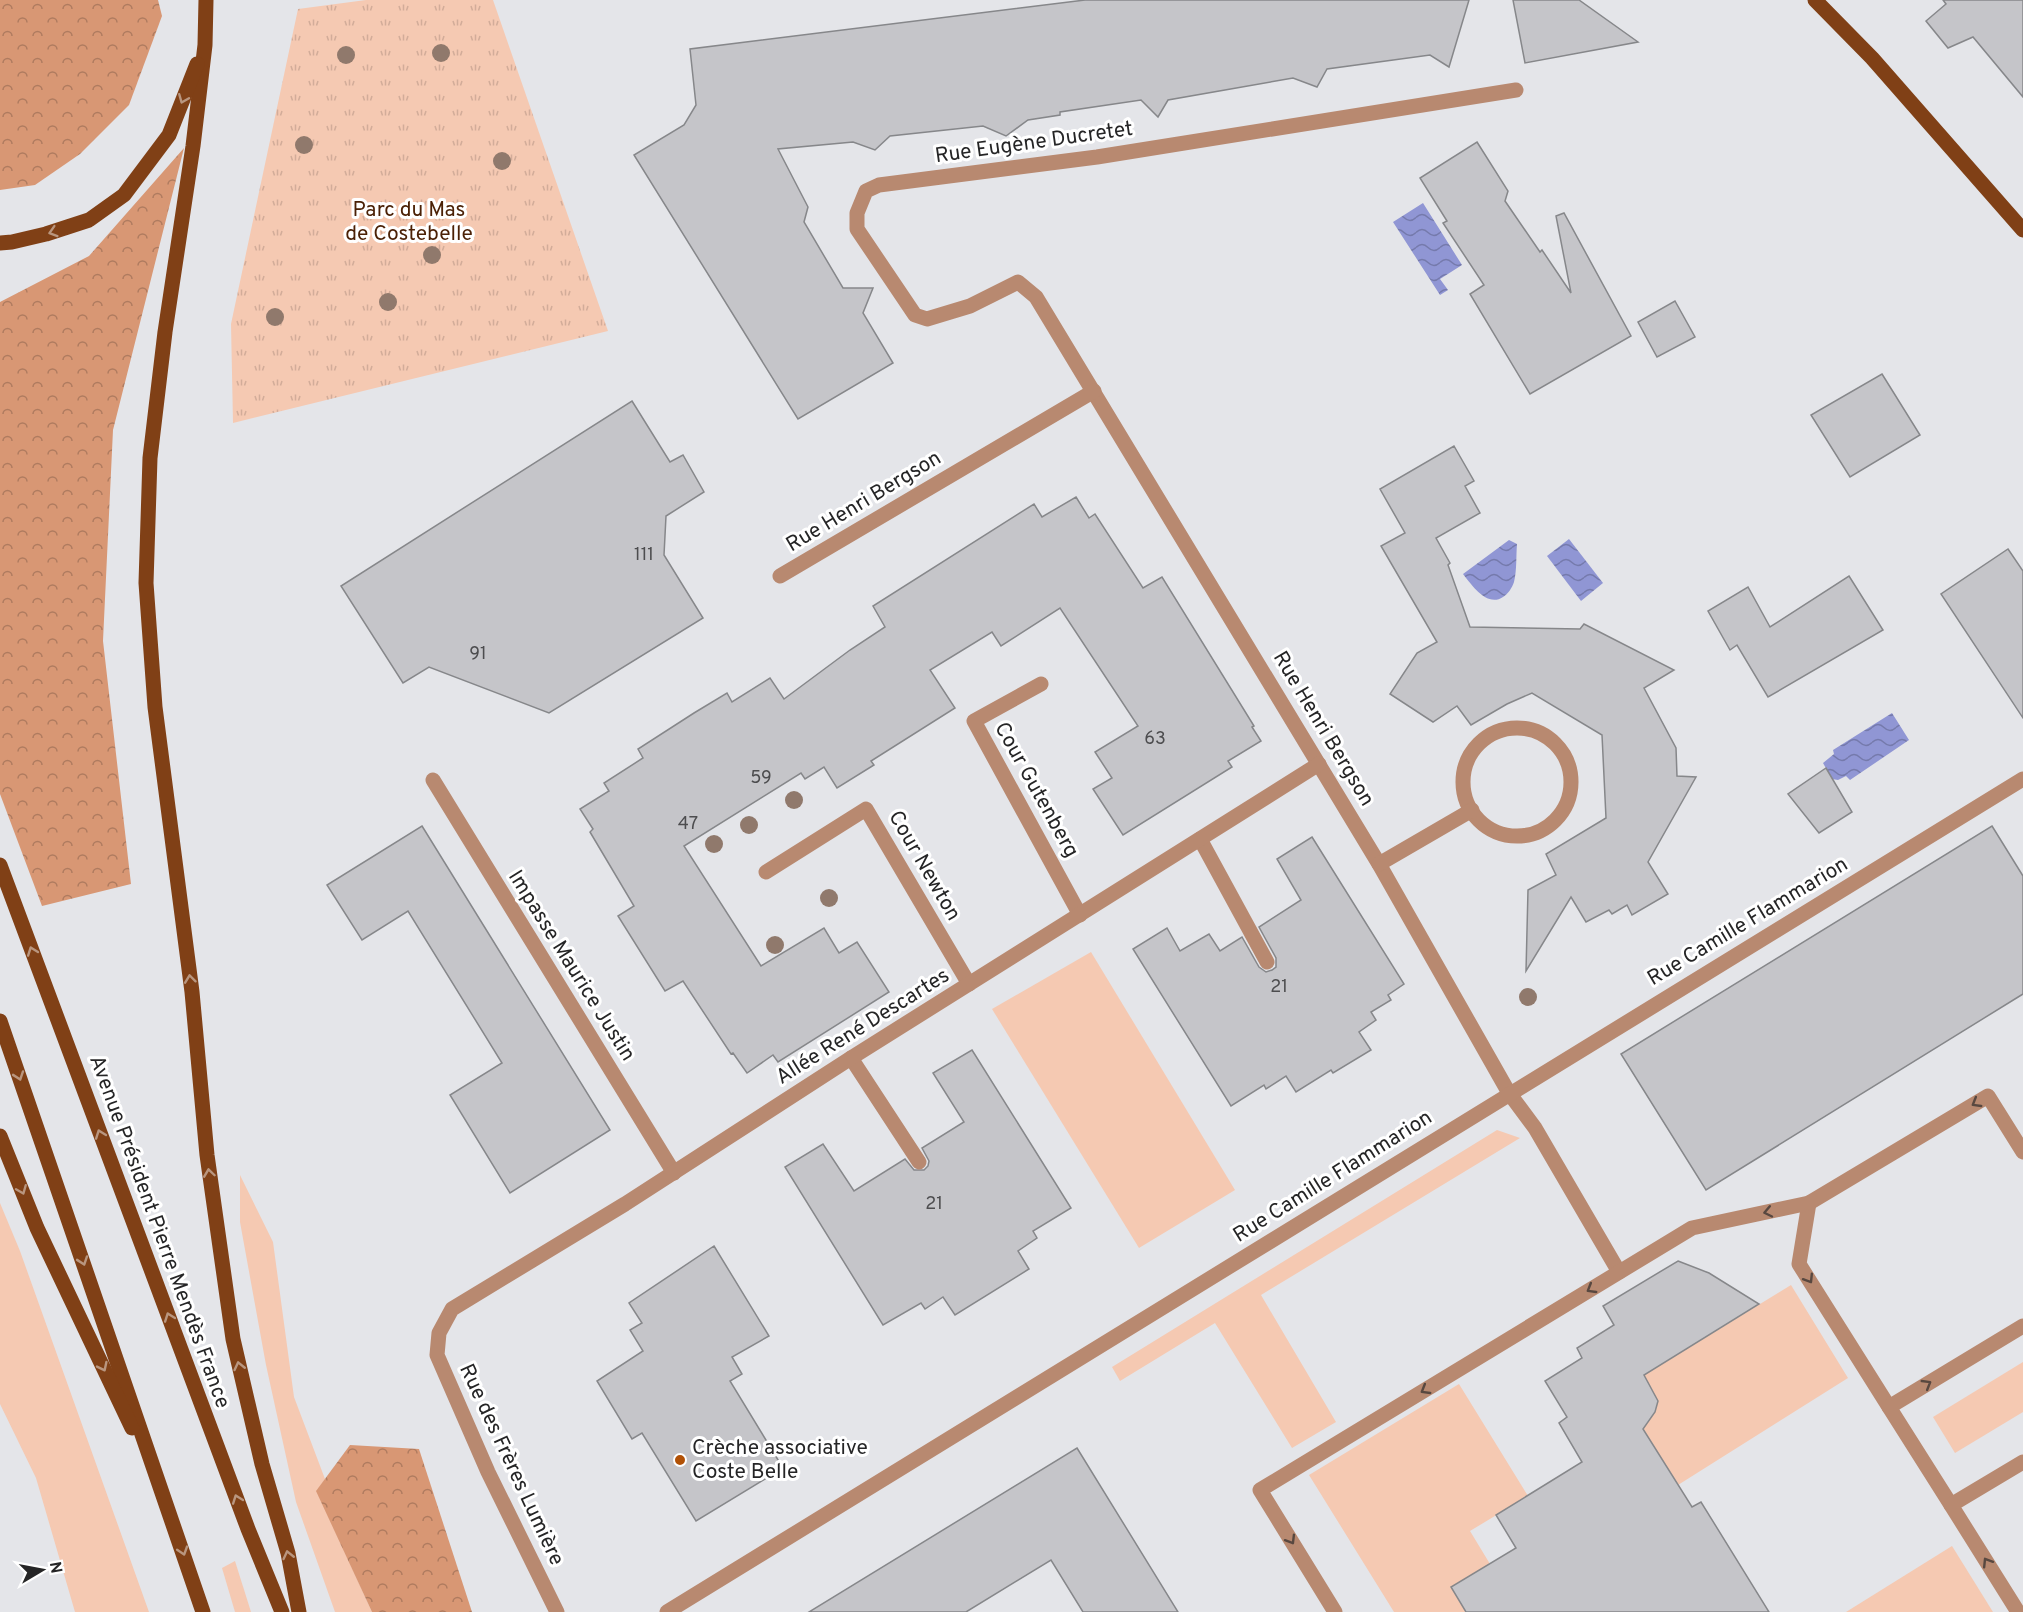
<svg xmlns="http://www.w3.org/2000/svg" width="2023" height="1612" viewBox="0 0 2023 1612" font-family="Overpass,sans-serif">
	<defs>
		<pattern id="forest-crowns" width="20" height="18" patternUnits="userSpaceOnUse" patternTransform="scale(1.5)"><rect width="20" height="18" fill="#d89774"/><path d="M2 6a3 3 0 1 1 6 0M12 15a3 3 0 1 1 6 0" fill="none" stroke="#af7b5f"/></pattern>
		<pattern id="park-tufts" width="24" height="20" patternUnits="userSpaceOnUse" patternTransform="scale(1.5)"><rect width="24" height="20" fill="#f5c9b2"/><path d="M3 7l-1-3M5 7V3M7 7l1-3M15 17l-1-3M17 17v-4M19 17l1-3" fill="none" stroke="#d2ac99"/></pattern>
		<pattern id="water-waves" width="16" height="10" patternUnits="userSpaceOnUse" patternTransform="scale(1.5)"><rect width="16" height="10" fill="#9096d4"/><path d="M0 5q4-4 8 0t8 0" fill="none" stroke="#757aac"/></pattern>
	</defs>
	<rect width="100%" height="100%" fill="#e4e5e9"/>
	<g fill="#f5c9b2">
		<path d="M 1091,952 L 1235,1190 L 1139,1248 L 992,1009 Z"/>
		<path d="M 1497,1130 L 1520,1138 L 1261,1295 L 1336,1422 L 1292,1448 L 1215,1323 L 1120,1381 L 1112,1367 Z"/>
		<path d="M 240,1175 L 273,1242 L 294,1397 L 325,1479 L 317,1491 L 372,1612 L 335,1612 L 296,1502 L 266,1365 L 240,1222 Z"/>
		<path d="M 0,1203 L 20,1251 L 149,1612 L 75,1612 L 36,1478 L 0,1404 Z"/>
		<path d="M 1791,1285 L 1848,1378 L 1678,1485 L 1641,1425 C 1667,1409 1655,1396 1644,1375 Z"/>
		<path d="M 2023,1362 L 2023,1412 L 1955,1453 L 1933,1417 Z"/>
		<path d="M 1459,1384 L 1528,1496 L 1470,1531 L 1490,1564 L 1451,1587 L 1466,1612 L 1394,1612 L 1309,1475 Z"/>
		<path d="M 1952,1546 L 1993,1612 L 1846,1612 Z"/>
		<path d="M 235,1561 L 251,1612 L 235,1612 L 222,1568 Z"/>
	</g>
	<g fill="url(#forest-crowns)">
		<path d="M 0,0 L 158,0 L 162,16 L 129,105 L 80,154 L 35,185 L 0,190 Z"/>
		<path d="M 184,148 L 113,430 L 103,641 L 131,884 L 42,906 L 0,794 L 0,302 L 89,256 Z"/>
		<path d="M 350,1445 L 419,1449 L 472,1612 L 372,1612 L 316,1491 Z"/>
	</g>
	<path fill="url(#park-tufts)" d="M 366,0 L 493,0 L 608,331 L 233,423 L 231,324 L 298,9 Z"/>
	<g fill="url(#water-waves)">
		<path d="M 1423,203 L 1462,265 L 1440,279 L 1448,290 L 1440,295 L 1393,222 Z"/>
		<path d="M 1569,539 L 1603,583 L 1581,601 L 1547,556 Z"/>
		<path d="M 1509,540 L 1517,544 C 1516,556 1517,570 1514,582 C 1512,588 1508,594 1503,597 C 1487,608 1471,584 1463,574 Z"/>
		<path d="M 1892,713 L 1909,740 L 1850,780 L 1846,776 L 1838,780 L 1832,779 L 1823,763 L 1834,754 L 1833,750 Z"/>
	</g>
	<g fill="#c5c5c9" stroke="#86878a" stroke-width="1.5">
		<path d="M 1085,0 L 1469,0 L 1449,67 L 1430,55 L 1327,69 L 1317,87 L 1293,78 L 1168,100 L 1158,117 L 1141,100 L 1060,112 L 1060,115 L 1028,120 L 1006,136 L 983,126 L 890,136 L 875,150 L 853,142 L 778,149 L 808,207 L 804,222 L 843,288 L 873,288 L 863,313 L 893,363 L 798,419 L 634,155 L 684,125 L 696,105 L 690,49 Z"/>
		<path d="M 1513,0 L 1579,0 L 1638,42 L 1525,63 Z"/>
		<path d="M 1943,0 L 2023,0 L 2023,97 L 1973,37 L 1948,48 L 1926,21 L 1946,4 Z"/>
		<path d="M 1477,142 L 1508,191 L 1505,201 L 1540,252 L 1542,250 L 1571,293 L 1556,216 L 1564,213 L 1631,336 L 1530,394 L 1470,294 L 1484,285 L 1443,223 L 1447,221 L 1420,178 Z"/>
		<path d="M 1675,301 L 1695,337 L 1657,357 L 1638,322 Z"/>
		<path d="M 1882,374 L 1920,435 L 1850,477 L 1811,415 Z"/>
		<path d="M 632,401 L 670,462 L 683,455 L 704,492 L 666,516 L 664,555 L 703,618 L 549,713 L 429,667 L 403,683 L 341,586 Z"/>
		<path d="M 1454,446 L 1474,481 L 1465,486 L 1480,513 L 1436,538 L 1450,563 L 1448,565 L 1470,627 L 1580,629 L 1584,624 L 1674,670 L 1644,688 L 1676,748 L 1677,776 L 1696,777 L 1648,862 L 1668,894 L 1632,915 L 1627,905 L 1612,914 L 1609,910 L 1586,922 L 1571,897 L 1526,971 L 1528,890 L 1556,875 L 1546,854 L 1606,818 L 1602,735 L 1532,693 L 1507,704 L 1471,725 L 1457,706 L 1433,722 L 1390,694 L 1417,653 L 1437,642 L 1381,546 L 1405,533 L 1380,489 Z"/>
		<path d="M 1076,497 L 1089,518 L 1095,514 L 1143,588 L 1162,577 L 1254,726 L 1252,727 L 1261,741 L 1228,761 L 1232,767 L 1123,835 L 1093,789 L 1112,778 L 1095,752 L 1138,726 L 1060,608 L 1001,646 L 992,632 L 930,670 L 955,708 L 871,761 L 874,765 L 837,788 L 824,767 L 805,779 L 801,773 L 684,846 L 761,966 L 824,928 L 839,953 L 857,942 L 889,992 L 778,1062 L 773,1055 L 747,1073 L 733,1053 L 731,1054 L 683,981 L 665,991 L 618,916 L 634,906 L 590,832 L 593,829 L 580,809 L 609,791 L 604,783 L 643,758 L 638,749 L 694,713 L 727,693 L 732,702 L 770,678 L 784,699 L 850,650 L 885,627 L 873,606 L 1034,504 L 1042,517 Z"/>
		<path d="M 2008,549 L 2023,571 L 2023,718 L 1941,594 Z"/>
		<path d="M 1849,576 L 1883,630 L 1768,697 L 1737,645 L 1730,650 L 1708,611 L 1748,587 L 1770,627 Z"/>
		<path d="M 1826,768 L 1852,812 L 1819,833 L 1788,794 Z"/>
		<path d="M 422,826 L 610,1130 L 510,1193 L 450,1095 L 502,1063 L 408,911 L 362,940 L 327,885 Z"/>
		<path d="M 1992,826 L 2023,876 L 2023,994 L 1706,1190 L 1621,1054 Z"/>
		<path d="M 1312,837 L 1404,984 L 1388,995 L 1391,1000 L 1371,1012 L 1376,1020 L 1359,1032 L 1371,1050 L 1333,1073 L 1331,1070 L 1296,1092 L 1286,1076 L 1266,1089 L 1264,1085 L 1231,1106 L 1133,949 L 1167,928 L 1180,951 L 1209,934 L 1220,951 L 1242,937 L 1259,967 L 1266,972 L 1272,970 L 1276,967 L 1276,958 L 1259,927 L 1301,900 L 1277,859 Z"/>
		<path d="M 972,1050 L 1071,1208 L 1033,1231 L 1037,1238 L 1018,1251 L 1029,1269 L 955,1315 L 943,1297 L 925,1309 L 921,1303 L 883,1325 L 785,1167 L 823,1144 L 854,1191 L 905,1159 L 914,1170 L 924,1170 L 928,1166 L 929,1161 L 922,1148 L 964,1122 L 933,1073 Z"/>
		<path d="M 714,1246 L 769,1336 L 732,1357 L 742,1374 L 730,1381 L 783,1468 L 696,1521 L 642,1433 L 632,1439 L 597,1381 L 643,1351 L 630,1330 L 642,1323 L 629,1303 Z"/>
		<path d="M 1678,1261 L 1709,1273 L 1759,1304 L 1644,1375 L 1658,1401 L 1655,1412 L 1643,1429 L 1692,1507 L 1701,1502 L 1769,1612 L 1466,1612 L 1451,1587 L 1516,1548 L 1496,1515 L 1582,1462 L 1559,1423 L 1567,1417 L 1545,1381 L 1582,1358 L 1577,1348 L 1614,1325 L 1603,1306 Z"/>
		<path d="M 1077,1448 L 1178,1612 L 1083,1612 L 1051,1560 L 966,1612 L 809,1612 Z"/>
	</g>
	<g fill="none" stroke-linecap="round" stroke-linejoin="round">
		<g stroke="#b88970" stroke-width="15">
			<path d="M 1516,90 L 1097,157 L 879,185 L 866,191 L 857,213 L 857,229 L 915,315 L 927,319 L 970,306 L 1018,282 L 1036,297 L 1379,864 L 1509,1093 L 1535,1128 L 1619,1272"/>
			<path d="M 780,576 L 1094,391"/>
			<path d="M 1041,684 L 974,721 L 1080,915"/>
			<circle cx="1517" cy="782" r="54"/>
			<path d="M 433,780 L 674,1173"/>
			<path d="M 1200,839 L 1267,962"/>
			<path d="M 1379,864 L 1472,810"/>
			<path d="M 766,872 L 866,809 L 969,984"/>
			<path d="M 851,1058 L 919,1162"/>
			<path d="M 1809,1203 L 1799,1264 L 1889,1407 L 2023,1326"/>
			<path d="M 1889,1407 L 1951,1505"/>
			<path d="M 557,1612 L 488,1472 L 437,1355 L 439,1333 L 452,1309 L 625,1204 L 851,1058 L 1319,764"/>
			<path d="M 667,1612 L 2023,779"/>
			<path d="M 1335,1612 L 1260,1490 L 1692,1228 L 1809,1203 L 1988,1096 L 2023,1152"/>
			<path d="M 2018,1612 L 1951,1505 L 2023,1462"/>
		</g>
		<g stroke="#804016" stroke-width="15">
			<path d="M 206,0 L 205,45 L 193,146 L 165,332 L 150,458 L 146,583 L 155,707 L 192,992 L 207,1155 L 233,1339 L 262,1464 L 288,1553 L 299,1612"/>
			<path d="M 1815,0 L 1872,58 L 2023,230"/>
			<path d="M 0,243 L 12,242 L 46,234 L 89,220 L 124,195 L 169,135 L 197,64"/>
			<path d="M 0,865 L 248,1529 L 282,1612"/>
			<path d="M 0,1021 L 203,1612"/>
			<path d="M 0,1136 L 37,1228 L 132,1428"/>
		</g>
	</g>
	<g fill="#90796c">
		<circle cx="441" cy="53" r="9"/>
		<circle cx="346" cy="55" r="9"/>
		<circle cx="304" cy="145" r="9"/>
		<circle cx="502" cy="161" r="9"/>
		<circle cx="432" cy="255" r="9"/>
		<circle cx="388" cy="302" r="9"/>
		<circle cx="275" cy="317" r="9"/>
		<circle cx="794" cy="800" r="9"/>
		<circle cx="749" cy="825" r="9"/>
		<circle cx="714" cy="844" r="9"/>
		<circle cx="829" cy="898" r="9"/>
		<circle cx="775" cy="945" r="9"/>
		<circle cx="1528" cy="997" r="9"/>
	</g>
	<defs><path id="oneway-chevron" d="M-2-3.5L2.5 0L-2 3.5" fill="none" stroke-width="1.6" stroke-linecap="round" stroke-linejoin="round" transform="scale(1.5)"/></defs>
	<g stroke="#b9967f">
		<use href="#oneway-chevron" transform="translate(183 99) rotate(112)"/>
		<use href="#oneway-chevron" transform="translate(53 232) rotate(163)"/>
		<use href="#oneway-chevron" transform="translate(32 951) rotate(-110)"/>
		<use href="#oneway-chevron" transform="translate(190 979) rotate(-97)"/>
		<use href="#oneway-chevron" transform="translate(19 1076) rotate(71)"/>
		<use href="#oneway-chevron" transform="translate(100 1134) rotate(-110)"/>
		<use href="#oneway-chevron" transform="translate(209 1173) rotate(-98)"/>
		<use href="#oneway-chevron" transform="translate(22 1190) rotate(68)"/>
		<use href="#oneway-chevron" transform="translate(83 1261) rotate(71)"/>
		<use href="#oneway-chevron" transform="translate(169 1317) rotate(-110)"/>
		<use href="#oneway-chevron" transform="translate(239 1366) rotate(-103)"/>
		<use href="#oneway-chevron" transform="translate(103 1367) rotate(64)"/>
		<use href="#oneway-chevron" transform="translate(237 1499) rotate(-110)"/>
		<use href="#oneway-chevron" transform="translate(183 1551) rotate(72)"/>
		<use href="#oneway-chevron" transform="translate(288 1555) rotate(-103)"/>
	</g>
	<g stroke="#584840">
		<use href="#oneway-chevron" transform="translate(1976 1103) rotate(149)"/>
		<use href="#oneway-chevron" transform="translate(1768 1212) rotate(168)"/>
		<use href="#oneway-chevron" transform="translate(1809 1279) rotate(58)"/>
		<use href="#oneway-chevron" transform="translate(1591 1289) rotate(149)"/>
		<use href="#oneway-chevron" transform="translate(1927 1384) rotate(-31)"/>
		<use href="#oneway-chevron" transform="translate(1425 1390) rotate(149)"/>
		<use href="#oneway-chevron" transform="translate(1291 1540) rotate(59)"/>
		<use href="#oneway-chevron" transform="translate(1987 1562) rotate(-122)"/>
	</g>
	<circle fill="#b15106" stroke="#fff" stroke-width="2" cx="680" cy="1460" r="6"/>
	<g text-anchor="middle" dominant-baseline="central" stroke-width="6" stroke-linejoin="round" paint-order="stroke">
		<g font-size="18" fill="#4d4d4f">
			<text x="644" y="555">111</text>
			<text x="478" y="654">91</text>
			<text x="1155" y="739">63</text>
			<text x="761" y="778">59</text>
			<text x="688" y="824">47</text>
			<text x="1279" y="987">21</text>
			<text x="934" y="1204">21</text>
		</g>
		<g font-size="21" fill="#252526" stroke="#fff">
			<text transform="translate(1034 143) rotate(-8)">Rue Eugène Ducretet</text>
			<text transform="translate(864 502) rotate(-31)">Rue Henri Bergson</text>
			<text transform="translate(1323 729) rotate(59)">Rue Henri Bergson</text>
			<text transform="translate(1036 790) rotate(61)">Cour Gutenberg</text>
			<text transform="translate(924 866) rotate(60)">Cour Newton</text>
			<text transform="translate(1748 922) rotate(-31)">Rue Camille Flammarion</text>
			<text transform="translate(571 966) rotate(58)">Impasse Maurice Justin</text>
			<text transform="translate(863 1027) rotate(-32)">Allée René Descartes</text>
			<text transform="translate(1333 1177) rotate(-32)">Rue Camille Flammarion</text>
			<text transform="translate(159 1232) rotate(70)">Avenue Président Pierre Mendès France</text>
			<text transform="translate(511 1465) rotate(65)">Rue des Frères Lumière</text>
		</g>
		<g font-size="21" fill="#4b2106" stroke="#fff">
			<text x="409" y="210">Parc du Mas<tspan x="409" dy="24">de Costebelle</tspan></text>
		</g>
		<g font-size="21" fill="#252526" stroke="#fff" text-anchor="start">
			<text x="692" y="1448">Crèche associative<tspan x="692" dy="24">Coste Belle</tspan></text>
		</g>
	</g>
	<g transform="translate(42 1570) rotate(80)" stroke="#ffffff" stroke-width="4.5" paint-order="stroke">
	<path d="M0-4.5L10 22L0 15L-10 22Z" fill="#252526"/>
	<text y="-9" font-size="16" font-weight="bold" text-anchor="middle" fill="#252526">N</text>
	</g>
</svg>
